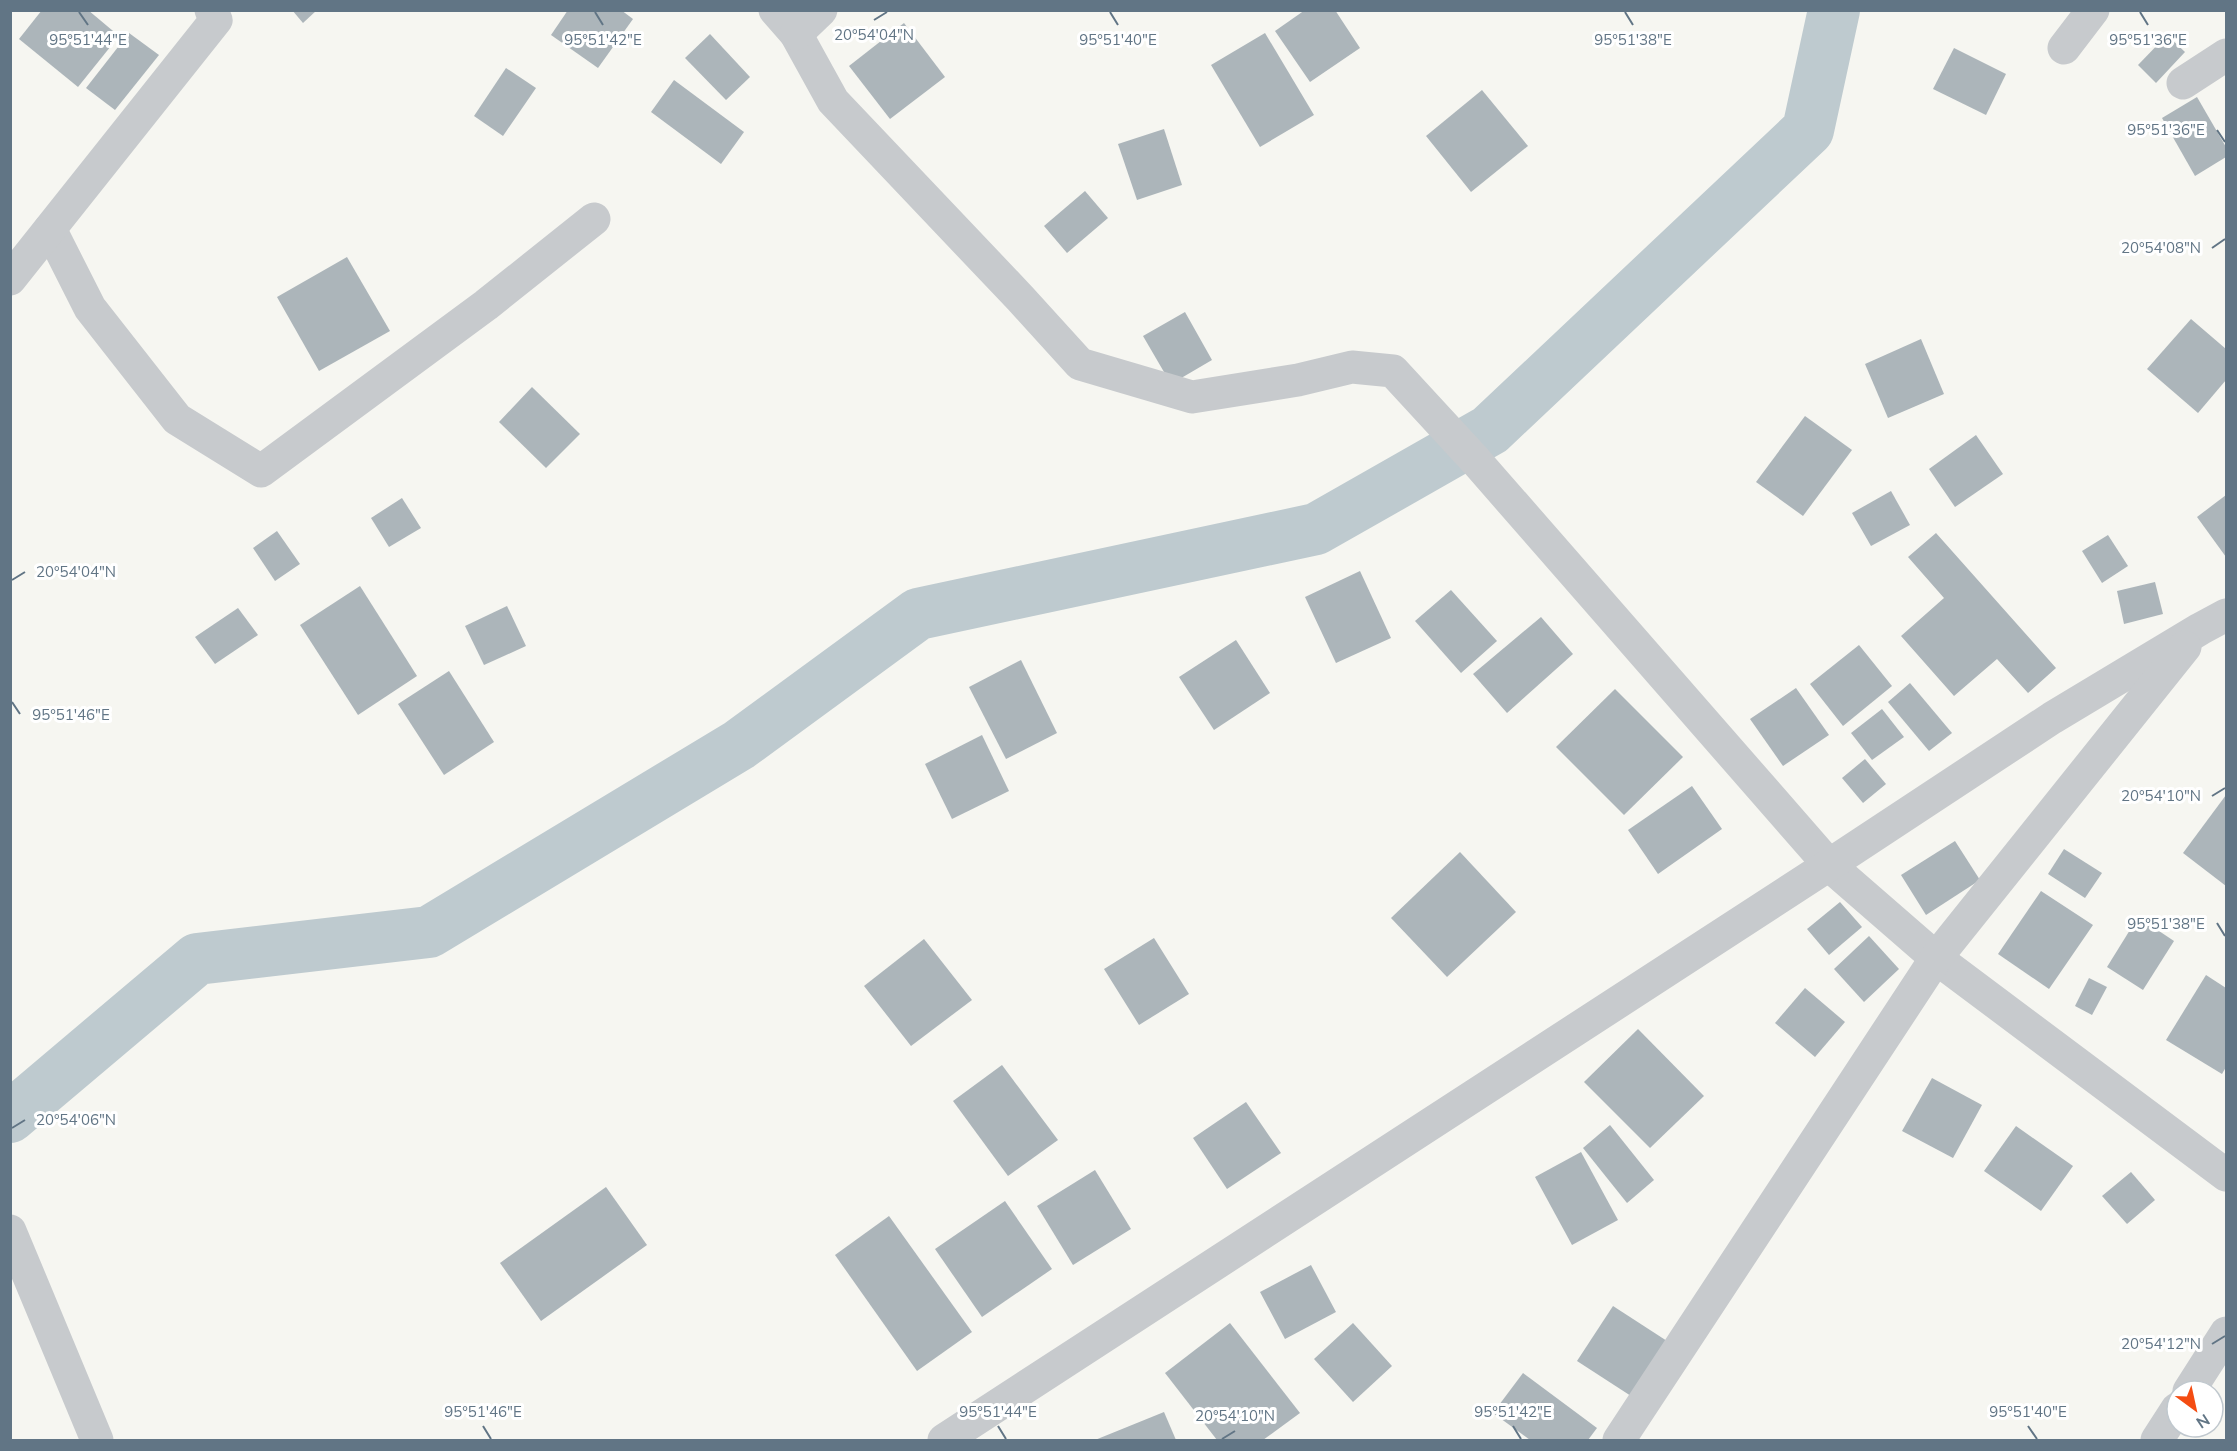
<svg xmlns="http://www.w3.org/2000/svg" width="2237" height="1451" viewBox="0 0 2237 1451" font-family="Mulish,sans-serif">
	<rect width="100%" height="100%" fill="#f6f6f1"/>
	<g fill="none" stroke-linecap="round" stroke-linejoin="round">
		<path stroke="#becacf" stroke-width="52" d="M 10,1117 L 197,959 L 429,932 L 739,745 L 918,614 L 1316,529 L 1490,430 L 1808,130 L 1834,10"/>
	</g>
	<g fill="#acb5ba">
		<path d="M 42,10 L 88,10 L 119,36 L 78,87 L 19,39 Z"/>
		<path d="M 292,10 L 317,10 L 303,23 Z"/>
		<path d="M 568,10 L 621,10 L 633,19 L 598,68 L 551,35 Z"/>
		<path d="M 1305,10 L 1335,10 L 1360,48 L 1310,82 L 1275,31 Z"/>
		<path d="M 904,23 L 945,77 L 890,119 L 849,66 Z"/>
		<path d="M 129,33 L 159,55 L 115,110 L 86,88 Z"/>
		<path d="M 1265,33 L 1314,115 L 1260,147 L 1211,65 Z"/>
		<path d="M 710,34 L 750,77 L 726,100 L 685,58 Z"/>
		<path d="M 2167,35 L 2185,52 L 2156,83 L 2138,65 Z"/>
		<path d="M 1954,48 L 2006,74 L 1986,115 L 1933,89 Z"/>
		<path d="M 506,68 L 536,88 L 503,136 L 474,116 Z"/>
		<path d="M 674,80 L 744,132 L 721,164 L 651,112 Z"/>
		<path d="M 1482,90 L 1528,146 L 1471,192 L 1426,136 Z"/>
		<path d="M 2197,97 L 2226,147 L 2226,157 L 2195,176 L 2162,118 Z"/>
		<path d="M 1164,129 L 1182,185 L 1137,200 L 1118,144 Z"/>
		<path d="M 1085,191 L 1108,218 L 1067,253 L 1044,226 Z"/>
		<path d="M 347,257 L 390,331 L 319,371 L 277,297 Z"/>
		<path d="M 1185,312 L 1212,360 L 1171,384 L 1143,336 Z"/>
		<path d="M 2191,319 L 2226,349 L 2226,380 L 2198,413 L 2147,369 Z"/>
		<path d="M 1921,339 L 1944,394 L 1888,418 L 1865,364 Z"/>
		<path d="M 532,387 L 580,434 L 546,468 L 499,422 Z"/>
		<path d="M 1805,416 L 1852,450 L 1803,516 L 1756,482 Z"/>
		<path d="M 1976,435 L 2003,474 L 1955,507 L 1929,469 Z"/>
		<path d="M 1891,491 L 1910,525 L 1871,546 L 1852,513 Z"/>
		<path d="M 2226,495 L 2226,557 L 2197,517 Z"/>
		<path d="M 402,498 L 421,528 L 389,547 L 371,518 Z"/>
		<path d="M 277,531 L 300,564 L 275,581 L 253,548 Z"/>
		<path d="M 1936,533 L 2056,668 L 2028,693 L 1997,659 L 1954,696 L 1901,636 L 1944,598 L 1908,557 Z"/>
		<path d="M 2108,535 L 2128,566 L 2102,583 L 2082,551 Z"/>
		<path d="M 1360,571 L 1391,638 L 1336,663 L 1305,597 Z"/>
		<path d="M 2155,582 L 2163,614 L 2124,624 L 2117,591 Z"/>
		<path d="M 360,586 L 417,676 L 358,715 L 300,625 Z"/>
		<path d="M 1451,590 L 1497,641 L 1461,673 L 1415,621 Z"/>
		<path d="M 507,606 L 526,646 L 484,665 L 465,626 Z"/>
		<path d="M 238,608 L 258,635 L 215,664 L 195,637 Z"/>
		<path d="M 1541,617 L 1573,654 L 1507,713 L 1473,674 Z"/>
		<path d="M 1236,640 L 1270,693 L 1214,730 L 1179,677 Z"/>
		<path d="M 1859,645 L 1892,686 L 1843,726 L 1810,684 Z"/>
		<path d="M 1021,660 L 1057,733 L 1006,759 L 969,687 Z"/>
		<path d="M 449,671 L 494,742 L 444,775 L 398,704 Z"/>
		<path d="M 1910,683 L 1952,733 L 1929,751 L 1888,702 Z"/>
		<path d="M 1796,688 L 1829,735 L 1783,766 L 1750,719 Z"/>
		<path d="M 1615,689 L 1683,757 L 1624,815 L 1556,747 Z"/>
		<path d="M 1882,709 L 1904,737 L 1872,760 L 1851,733 Z"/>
		<path d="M 982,735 L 1009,791 L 952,819 L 925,764 Z"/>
		<path d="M 1865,759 L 1886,784 L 1863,803 L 1842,778 Z"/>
		<path d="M 1692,786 L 1722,829 L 1658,874 L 1628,830 Z"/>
		<path d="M 2226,795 L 2226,886 L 2183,853 Z"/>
		<path d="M 1955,841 L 1980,880 L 1926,915 L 1901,875 Z"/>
		<path d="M 2064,849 L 2102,873 L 2085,898 L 2048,874 Z"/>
		<path d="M 1460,852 L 1516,912 L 1447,977 L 1391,918 Z"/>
		<path d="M 2041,891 L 2093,925 L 2049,989 L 1998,954 Z"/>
		<path d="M 1840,902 L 1862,927 L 1829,955 L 1807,929 Z"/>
		<path d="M 2138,917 L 2174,941 L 2143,990 L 2107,967 Z"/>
		<path d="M 1869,936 L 1899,969 L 1864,1002 L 1834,969 Z"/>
		<path d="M 1154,938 L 1189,994 L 1139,1025 L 1104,969 Z"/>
		<path d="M 924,939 L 972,1000 L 911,1046 L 864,986 Z"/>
		<path d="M 2206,975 L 2226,988 L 2226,1067 L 2222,1074 L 2166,1040 Z"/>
		<path d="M 2089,978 L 2107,987 L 2092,1015 L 2075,1006 Z"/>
		<path d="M 1805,988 L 1845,1022 L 1815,1057 L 1775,1023 Z"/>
		<path d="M 1638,1029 L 1704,1096 L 1650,1148 L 1584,1082 Z"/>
		<path d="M 1002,1065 L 1058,1140 L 1008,1176 L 953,1101 Z"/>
		<path d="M 1932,1078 L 1982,1105 L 1953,1158 L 1902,1131 Z"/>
		<path d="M 1246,1102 L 1281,1153 L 1227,1189 L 1193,1138 Z"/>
		<path d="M 1610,1125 L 1654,1180 L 1627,1203 L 1583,1148 Z"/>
		<path d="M 2016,1126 L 2073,1166 L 2041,1211 L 1984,1171 Z"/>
		<path d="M 1581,1152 L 1618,1220 L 1572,1245 L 1535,1177 Z"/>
		<path d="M 1095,1170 L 1131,1229 L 1073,1265 L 1037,1206 Z"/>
		<path d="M 2131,1172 L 2155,1200 L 2127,1224 L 2102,1196 Z"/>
		<path d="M 606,1187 L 647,1245 L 541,1321 L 500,1263 Z"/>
		<path d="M 1005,1201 L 1052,1269 L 982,1317 L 935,1249 Z"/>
		<path d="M 889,1216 L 972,1332 L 917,1371 L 835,1255 Z"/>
		<path d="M 1311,1265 L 1336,1312 L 1285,1339 L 1260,1292 Z"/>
		<path d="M 1613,1306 L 1667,1341 L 1631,1396 L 1577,1361 Z"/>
		<path d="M 1230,1323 L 1300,1413 L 1263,1440 L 1217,1440 L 1165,1373 Z"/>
		<path d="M 1353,1323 L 1392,1366 L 1353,1402 L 1314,1359 Z"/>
		<path d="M 1523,1373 L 1597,1428 L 1588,1440 L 1530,1440 L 1493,1413 Z"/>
		<path d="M 1164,1412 L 1176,1440 L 1095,1440 Z"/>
	</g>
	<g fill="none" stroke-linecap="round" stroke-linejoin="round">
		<g stroke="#c7cacd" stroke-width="33">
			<path d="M 775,10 L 796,34 L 833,101 L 1020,298 L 1080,364 L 1192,397 L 1298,380 L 1352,367 L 1393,371 L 1476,461 L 1829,865 L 1936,958 L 2226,1175"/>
			<path d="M 796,34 L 821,10"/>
			<path d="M 2064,48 L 2093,10"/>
			<path d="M 2183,83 L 2226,55"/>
			<path d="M 50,229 L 90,308 L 177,419 L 261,471 L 486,305 L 594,219"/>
			<path d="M 10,279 L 216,20 L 211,10"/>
			<path d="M 10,1231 L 97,1440"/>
			<path d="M 2189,1391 L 2226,1333"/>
			<path d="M 944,1440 L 1829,865 L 2052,718 L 2200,629 L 2226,615"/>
			<path d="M 1619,1440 L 1936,958 L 2185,647"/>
			<path d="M 2157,1440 L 2177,1409"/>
		</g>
	</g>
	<path fill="none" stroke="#617585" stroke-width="2" d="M 79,12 L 88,25M 595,12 L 603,25M 1110,12 L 1118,25M 1625,12 L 1633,25M 2140,12 L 2148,25M 874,20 L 887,12M 2217,130 L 2225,142M 2212,248 L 2225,239M 12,580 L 25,572M 12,702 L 20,714M 2212,796 L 2225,788M 2217,923 L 2225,936M 12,1128 L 25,1120M 2212,1344 L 2225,1336M 483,1426 L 491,1439M 998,1426 L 1006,1439M 1513,1426 L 1521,1439M 2028,1426 L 2037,1439M 1222,1439 L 1235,1431"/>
	<g font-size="15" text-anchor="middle" fill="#617585" stroke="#fff" stroke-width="6" stroke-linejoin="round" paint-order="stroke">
		<text x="874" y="40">20°54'04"N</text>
		<text x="88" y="45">95°51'44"E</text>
		<text x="603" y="45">95°51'42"E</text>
		<text x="1118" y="45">95°51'40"E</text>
		<text x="1633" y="45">95°51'38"E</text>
		<text x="2148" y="45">95°51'36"E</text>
		<text x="2166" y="135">95°51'36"E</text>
		<text x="2161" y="253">20°54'08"N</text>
		<text x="76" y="577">20°54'04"N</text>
		<text x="71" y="720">95°51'46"E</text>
		<text x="2161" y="801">20°54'10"N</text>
		<text x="2166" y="929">95°51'38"E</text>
		<text x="76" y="1125">20°54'06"N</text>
		<text x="2161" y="1349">20°54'12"N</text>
		<text x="483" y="1417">95°51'46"E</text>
		<text x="998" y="1417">95°51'44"E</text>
		<text x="1513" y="1417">95°51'42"E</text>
		<text x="2028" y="1417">95°51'40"E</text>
		<text x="1235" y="1421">20°54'10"N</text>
	</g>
	<rect width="2237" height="1451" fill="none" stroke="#617585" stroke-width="24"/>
	<g transform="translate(2195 1409) rotate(147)"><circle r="28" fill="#ffffff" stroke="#c0c8ce" stroke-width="1.5"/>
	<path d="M0-4.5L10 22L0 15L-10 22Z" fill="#f44c12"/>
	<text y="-9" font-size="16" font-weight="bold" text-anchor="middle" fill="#617585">N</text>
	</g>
</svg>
